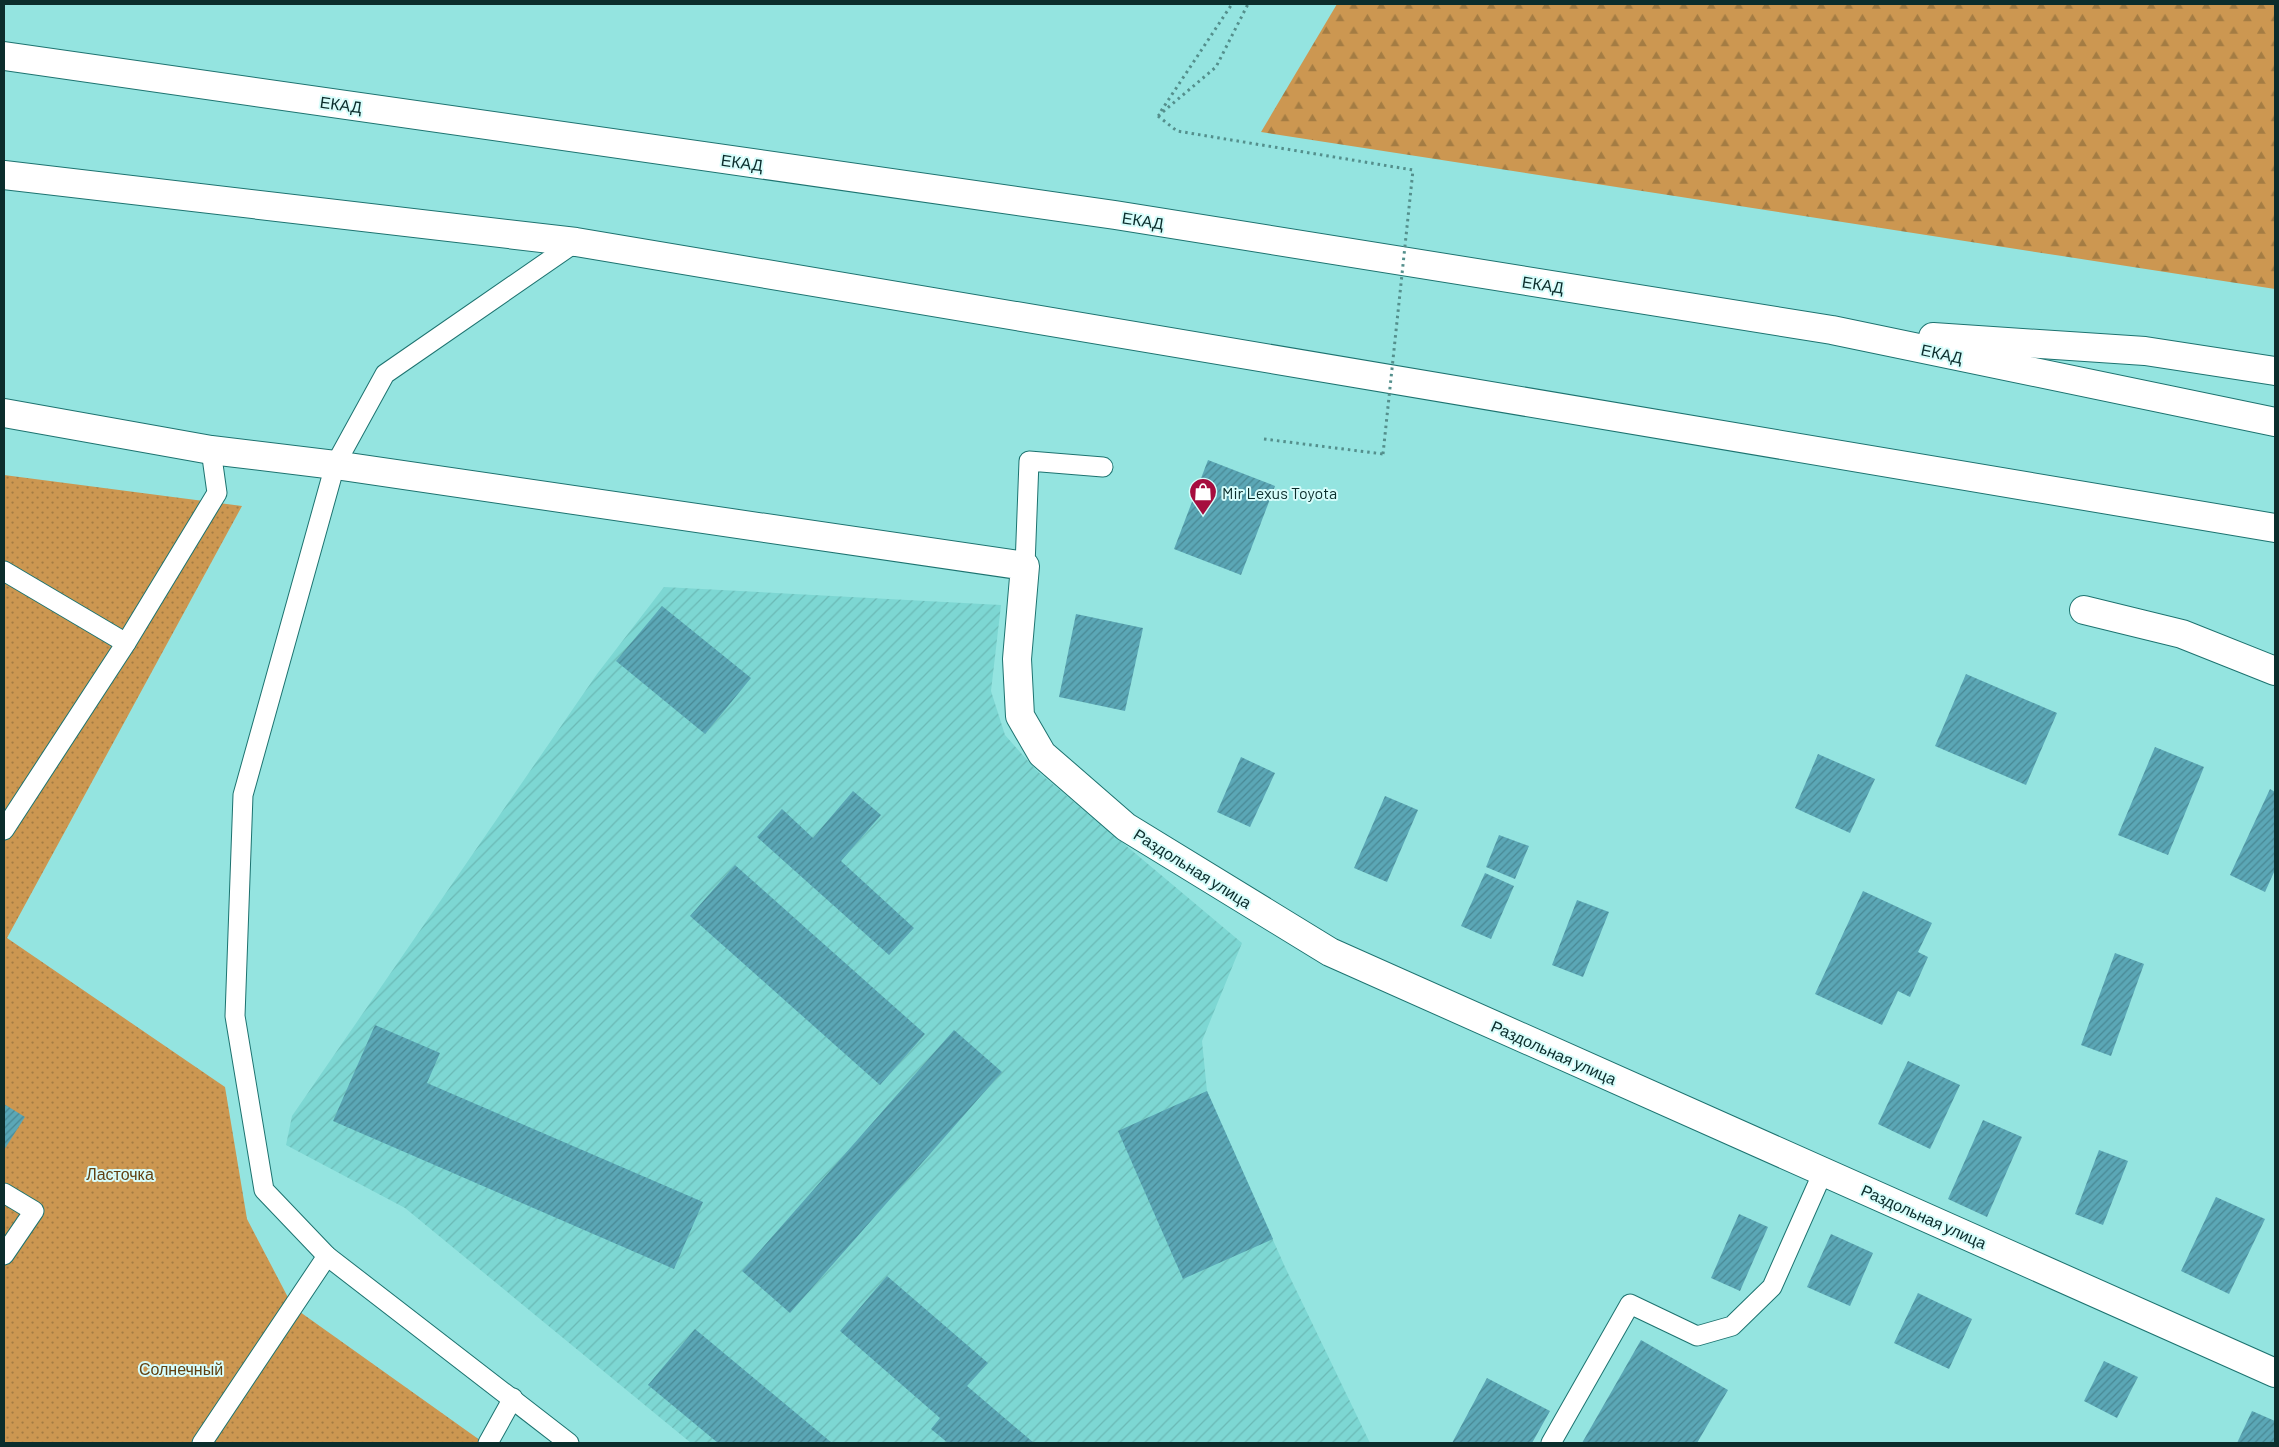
<svg xmlns="http://www.w3.org/2000/svg" width="2279" height="1447" viewBox="0 0 2279 1447" font-family="Barlow,sans-serif">
	<defs>
		<pattern id="industrial-furrows" width="10" height="10" patternUnits="userSpaceOnUse" patternTransform="scale(1.25)"><rect width="10" height="10" fill="#7dd7d3"/><path d="M-1 1l2-2M0 10L10 0M9 11l2-2" fill="none" stroke="#6bb9b5"/></pattern>
		<pattern id="forest-firs" width="22" height="20" patternUnits="userSpaceOnUse" patternTransform="scale(1.25)"><rect width="22" height="20" fill="#cc9751"/><path d="M5 1l3.5 6h-7zM16 11l3.5 6h-7z" fill="#a47c43"/></pattern>
		<pattern id="garden-dots" width="8" height="8" patternUnits="userSpaceOnUse" patternTransform="scale(1.25)"><rect width="8" height="8" fill="#cc9751"/><path d="M2 2h.1M6 6h.1" fill="none" stroke="#a47c43" stroke-width="1.8" stroke-linecap="round"/></pattern>
		<pattern id="building-hatch" width="6" height="6" patternUnits="userSpaceOnUse" patternTransform="scale(1.25)"><rect width="6" height="6" fill="#5ba7b6"/><path d="M-1 1l2-2M0 6l6-6M5 7l2-2" fill="none" stroke="#498894"/></pattern>
	</defs>
	<rect width="100%" height="100%" fill="#94e4e0"/>
	<path fill="url(#industrial-furrows)" d="M 664,587 L 1001,605 L 991,691 L 1005,735 L 1036,770 L 1242,943 L 1202,1041 L 1207,1091 L 1285,1267 L 1370,1443 L 691,1443 L 405,1208 L 286,1145 L 292,1116 L 597,674 Z"/>
	<path fill="url(#forest-firs)" d="M 1337,4 L 2275,4 L 2275,289 L 1261,132 Z"/>
	<path fill="url(#garden-dots)" d="M 4,475 L 242,506 L 7,938 L 225,1087 L 247,1219 L 293,1307 L 484,1443 L 4,1443 Z"/>
	<g fill="url(#building-hatch)">
		<path d="M 1208,460 L 1275,486 L 1241,575 L 1174,549 Z"/>
		<path d="M 662,606 L 751,678 L 705,734 L 616,661 Z"/>
		<path d="M 1076,614 L 1143,628 L 1125,711 L 1059,697 Z"/>
		<path d="M 1966,674 L 2057,713 L 2026,785 L 1935,746 Z"/>
		<path d="M 2155,747 L 2204,767 L 2168,855 L 2118,835 Z"/>
		<path d="M 1818,754 L 1875,779 L 1850,833 L 1795,808 Z"/>
		<path d="M 1241,757 L 1275,773 L 1250,827 L 1217,812 Z"/>
		<path d="M 2270,789 L 2275,792 L 2275,870 L 2265,892 L 2230,875 Z"/>
		<path d="M 853,791 L 881,815 L 841,861 L 914,928 L 889,955 L 757,837 L 782,809 L 813,838 Z"/>
		<path d="M 1385,796 L 1418,810 L 1387,882 L 1354,868 Z"/>
		<path d="M 1499,835 L 1529,846 L 1515,879 L 1486,867 Z"/>
		<path d="M 735,865 L 925,1034 L 880,1085 L 690,916 Z"/>
		<path d="M 1485,873 L 1514,886 L 1491,939 L 1461,926 Z"/>
		<path d="M 1863,891 L 1932,923 L 1918,952 L 1928,957 L 1910,997 L 1898,991 L 1882,1025 L 1815,994 Z"/>
		<path d="M 1577,900 L 1609,912 L 1583,977 L 1552,965 Z"/>
		<path d="M 2115,953 L 2144,964 L 2111,1056 L 2081,1045 Z"/>
		<path d="M 375,1025 L 440,1053 L 427,1083 L 703,1202 L 674,1269 L 333,1121 Z"/>
		<path d="M 954,1030 L 1002,1072 L 790,1313 L 742,1271 Z"/>
		<path d="M 1908,1061 L 1960,1085 L 1930,1149 L 1878,1124 Z"/>
		<path d="M 1207,1091 L 1273,1239 L 1183,1279 L 1118,1131 Z"/>
		<path d="M 4,1104 L 25,1117 L 4,1150 Z"/>
		<path d="M 1983,1120 L 2022,1137 L 1987,1217 L 1948,1199 Z"/>
		<path d="M 2099,1150 L 2128,1161 L 2103,1225 L 2075,1214 Z"/>
		<path d="M 2216,1197 L 2265,1219 L 2229,1294 L 2181,1271 Z"/>
		<path d="M 1739,1214 L 1768,1227 L 1740,1291 L 1711,1278 Z"/>
		<path d="M 1831,1234 L 1873,1253 L 1850,1306 L 1807,1287 Z"/>
		<path d="M 887,1276 L 988,1363 L 967,1386 L 1034,1443 L 948,1443 L 931,1429 L 940,1418 L 840,1331 Z"/>
		<path d="M 1918,1293 L 1972,1319 L 1949,1369 L 1894,1343 Z"/>
		<path d="M 695,1329 L 832,1443 L 718,1443 L 648,1385 Z"/>
		<path d="M 1641,1340 L 1728,1390 L 1697,1443 L 1582,1443 Z"/>
		<path d="M 2104,1361 L 2138,1377 L 2117,1418 L 2084,1401 Z"/>
		<path d="M 1487,1378 L 1550,1411 L 1532,1443 L 1452,1443 Z"/>
		<path d="M 2252,1411 L 2275,1421 L 2275,1443 L 2237,1443 Z"/>
	</g>
	<g fill="none" stroke-linecap="round" stroke-linejoin="round">
		<defs>
			<g id="service">
				<path d="M 1025,566 L 1029,461 L 1103,467"/>
				<path d="M 4,571 L 126,643"/>
				<path d="M 4,830 L 126,643 L 217,493 L 211,450"/>
				<path d="M 4,1193 L 34,1211 L 4,1255"/>
				<path d="M 202,1443 L 327,1256"/>
				<path d="M 488,1443 L 513,1398"/>
				<path d="M 569,1443 L 327,1256 L 264,1190 L 235,1016 L 243,795 L 335,465 L 385,374 L 576,242"/>
				<path d="M 1551,1443 L 1630,1304 L 1697,1336 L 1732,1326 L 1772,1287 L 1823,1172"/>
			</g>
			<g id="minor">
				<path d="M 4,413 L 211,450 L 335,465 L 1025,566 L 1017,659 L 1020,716 L 1042,754 L 1126,827 L 1330,952 L 2275,1373"/>
				<path d="M 2084,610 L 2182,634 L 2275,671"/>
			</g>
			<g id="trunk">
				<path d="M 4,56 L 1115,215 L 1832,330 L 2275,422"/>
				<path d="M 4,175 L 576,242 L 2275,528"/>
				<path d="M 1933,337 L 2145,351 L 2275,371"/>
			</g>
		</defs>
		<use href="#service" stroke="#1d7370" stroke-width="21"/>
		<use href="#minor" stroke="#1d7370" stroke-width="30"/>
		<use href="#trunk" stroke="#1d7370" stroke-width="30"/>
		<g stroke="#548f8c" stroke-width="3" stroke-dasharray="2.5 4" stroke-linecap="butt">
			<path d="M 1161,111 L 1232,4"/>
			<path d="M 1158,116 L 1177,131 L 1413,170"/>
			<path d="M 1158,116 L 1216,67 L 1248,4"/>
			<path d="M 1264,439 L 1383,454"/>
		</g>
		<use href="#service" stroke="#fff" stroke-width="19"/>
		<use href="#minor" stroke="#fff" stroke-width="28"/>
		<use href="#trunk" stroke="#fff" stroke-width="28"/>
		<path stroke="#548f8c" stroke-width="3" stroke-dasharray="2.5 4" stroke-linecap="butt" d="M 1383,454 L 1413,170"/>
	</g>
	<defs>
		<symbol id="shop-pin" viewBox="-11 -11 22 30"><path d="M0 17L-7.5 6A9.5 9.5 0 1 1 7.5 6Z" fill="#a60d3e" stroke="#d7fdfb"/><path d="M-5-2.5h2.3a2.7 3.5 0 0 1 5.4 0H5L5.5 6h-11ZM-1.5-2.5h3a1.5 2.3 0 0 0-3 0Z" fill="#fff"/></symbol>
	</defs>
	<g fill-rule="evenodd">
		<use href="#shop-pin" x="1187" y="476" width="32" height="43"/>
	</g>
	<g text-anchor="middle" dominant-baseline="central" stroke-width="4" stroke-linejoin="round" paint-order="stroke">
		<g font-size="16" fill="#0b2d2c" stroke="#d7fdfb">
			<text transform="translate(341 104) rotate(8)">ЕКАД</text>
			<text transform="translate(742 162) rotate(8)">ЕКАД</text>
			<text transform="translate(1143 220) rotate(9)">ЕКАД</text>
			<text transform="translate(1543 284) rotate(9)">ЕКАД</text>
			<text transform="translate(1942 353) rotate(12)">ЕКАД</text>
			<text transform="translate(1193 868) rotate(32)">Раздольная улица</text>
			<text transform="translate(1554 1052) rotate(24)">Раздольная улица</text>
			<text transform="translate(1924 1216) rotate(24)">Раздольная улица</text>
		</g>
		<g font-size="16" fill="#0b2d2c" stroke="#d7fdfb" text-anchor="start">
			<text x="1222" y="492">Mir Lexus Toyota</text>
		</g>
		<g font-size="16" fill="#614011" stroke="#d7fdfb">
			<text x="120" y="1173">Ласточка</text>
			<text x="181" y="1368">Солнечный</text>
		</g>
	</g>
	<rect width="2279" height="1447" fill="none" stroke="#0b2d2c" stroke-width="10"/>
</svg>
